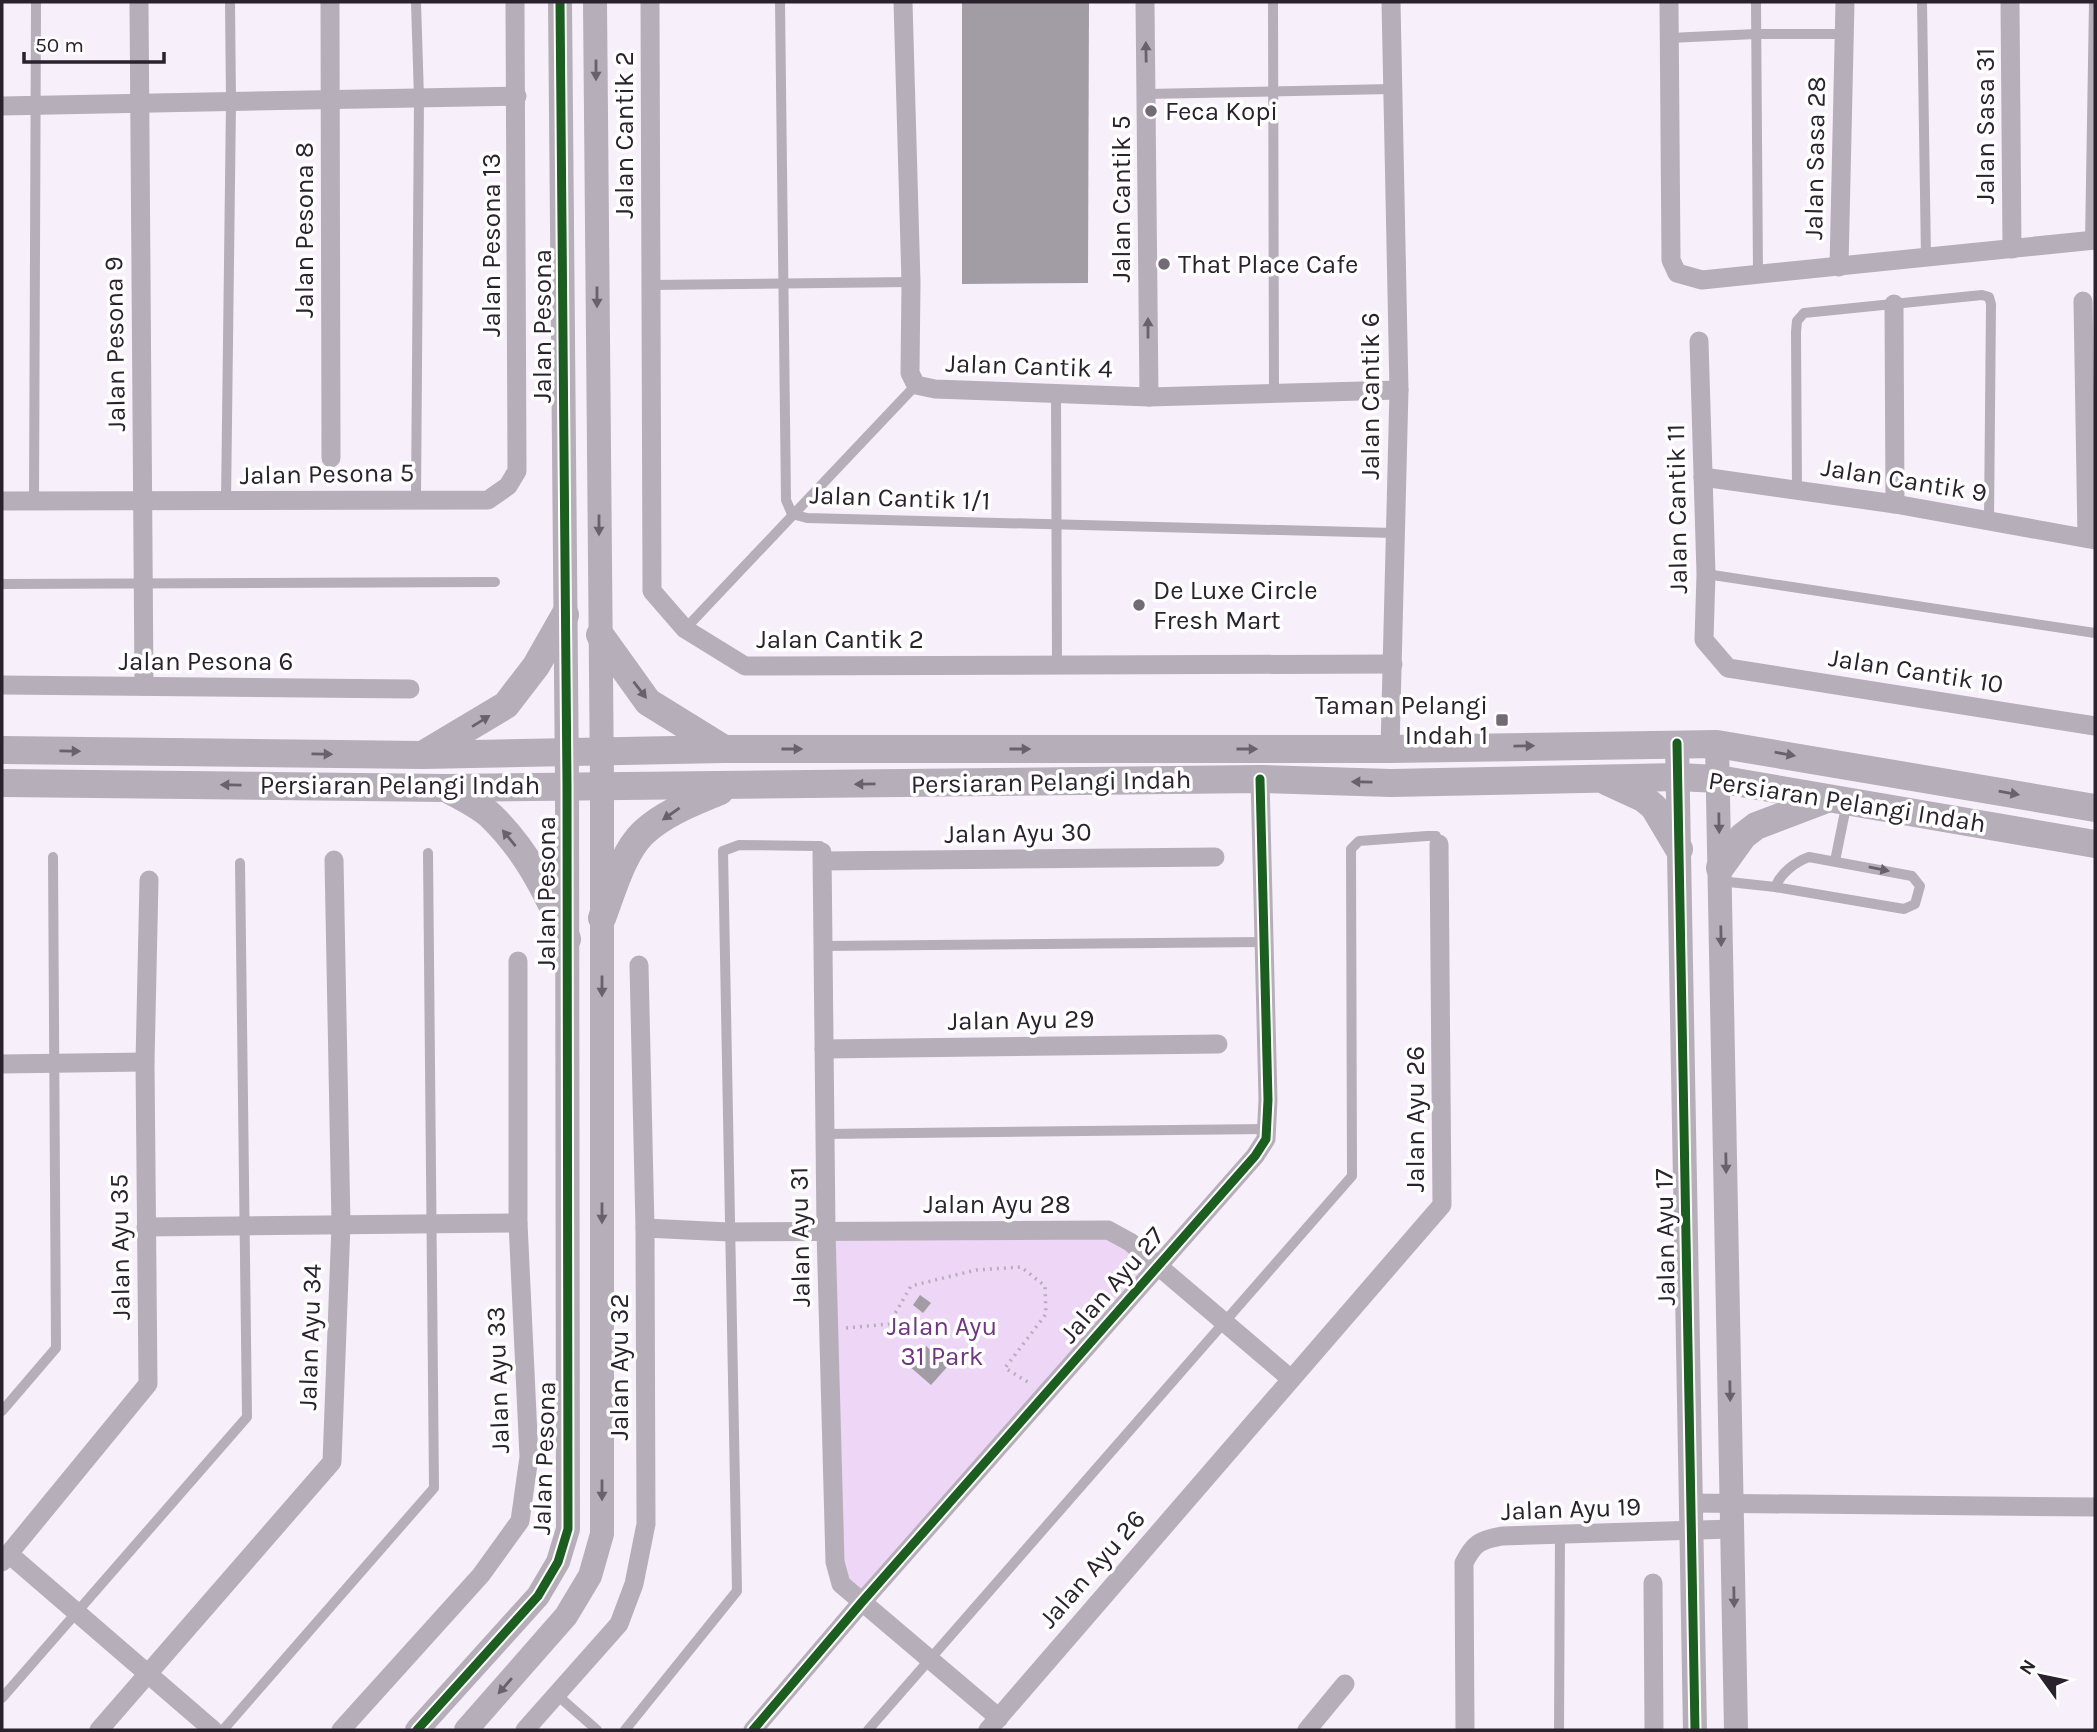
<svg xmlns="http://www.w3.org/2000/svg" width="2097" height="1732" viewBox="0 0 2097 1732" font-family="Karla,sans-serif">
	<rect width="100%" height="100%" fill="#f7f0fa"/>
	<path fill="#eed6f6" d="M 1102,1236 L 1125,1248 L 1146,1267 L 859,1592 L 848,1582 L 842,1560 L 833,1238 Z"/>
	<g fill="#a29ca5">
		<path d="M 962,2 L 1089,2 L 1088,283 L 962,284 Z"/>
		<path d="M 920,1295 L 931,1303 L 923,1313 L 913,1305 Z"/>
		<path d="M 926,1346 L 948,1366 L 931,1385 L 909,1366 Z"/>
	</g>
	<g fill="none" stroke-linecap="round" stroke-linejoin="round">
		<path stroke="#b6afb9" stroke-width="3.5" stroke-dasharray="2 5" stroke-linecap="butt" d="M 846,1328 L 889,1324 L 911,1286 L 976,1270 L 1021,1267 L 1045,1286 L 1046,1314 L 1005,1368 L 1031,1384"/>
		<g stroke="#b6afb9" stroke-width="10">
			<path d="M 416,2 L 419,98 L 416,499"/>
			<path d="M 780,2 L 786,500 L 792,514 L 807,518 L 1394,533"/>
			<path d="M 1273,2 L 1274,392"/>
			<path d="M 1756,2 L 1758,275"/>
			<path d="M 1922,2 L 1926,258"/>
			<path d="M 1669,38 L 1756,34 L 1844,34"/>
			<path d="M 1146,94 L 1392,89"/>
			<path d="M 2090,241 L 2094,2"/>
			<path d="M 651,285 L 911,282"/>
			<path d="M 1056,394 L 1057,665"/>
			<path d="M 1797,490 L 1796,332 L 1797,321 L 1804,313 L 1982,295 L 1989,297 L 1991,304 L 1989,520"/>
			<path d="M 34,501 L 36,2"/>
			<path d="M 226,502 L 231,102 L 230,2"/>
			<path d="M 1706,574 L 2095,633"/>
			<path d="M 2,584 L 495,582"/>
			<path d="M 685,629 L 916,385"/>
			<path d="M 1835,861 L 1847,802"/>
			<path d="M 1720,881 L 1775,887 L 1904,909 L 1915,904 L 1920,886 L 1912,876 L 1809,857 C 1795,862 1781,873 1775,887"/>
			<path d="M 823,946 L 1264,942"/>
			<path d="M 825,1134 L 1266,1129"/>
			<path d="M 2,1411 L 56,1348 L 53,857"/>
			<path d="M 557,1695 L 597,1730"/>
			<path d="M 2,1698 L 247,1417 L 240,863"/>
			<path d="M 223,1730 L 434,1488 L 428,853"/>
			<path d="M 625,1730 L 737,1591 L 723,851 L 739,845 L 815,846 L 820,846 L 822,851"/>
			<path d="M 868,1730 L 1352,1176 L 1351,849 L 1359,841 L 1427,836 L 1436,836 L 1439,844"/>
			<path d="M 1559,1730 L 1560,1534"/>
		</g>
		<g stroke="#b6afb9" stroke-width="19">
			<path d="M 139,2 L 144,686"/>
			<path d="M 330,2 L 331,458"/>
			<path d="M 650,2 L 652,591 L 685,629 L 745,666 L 1393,664"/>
			<path d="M 903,2 L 911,282 L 910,373 L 916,385 L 935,389 L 1149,397 L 1399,390"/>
			<path d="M 1145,2 L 1149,397"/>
			<path d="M 1669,2 L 1671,260 L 1677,273 L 1702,280 L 2095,240"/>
			<path d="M 2010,2 L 2012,249"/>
			<path d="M 2,106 L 517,96"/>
			<path d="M 1839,267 L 1845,2"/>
			<path d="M 2083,301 L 2087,538"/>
			<path d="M 1894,304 L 1895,504"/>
			<path d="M 1699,341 L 1706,574 L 1704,640 L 1728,668 L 2095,726"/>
			<path d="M 1703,477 L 1895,504 L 2095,540"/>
			<path d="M 2,501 L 488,500 L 508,486 L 517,471 L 515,2"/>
			<path d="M 2,685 L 410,689"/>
			<path d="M 1390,749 L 1399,390 L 1391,2"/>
			<path d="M 822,852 L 826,1230 L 835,1562 L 841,1584 L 999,1718"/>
			<path d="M 823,861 L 1215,857"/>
			<path d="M 824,1049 L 1218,1044"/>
			<path d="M 2,1064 L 145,1062"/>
			<path d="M 146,1227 L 518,1223"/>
			<path d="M 645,1228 L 729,1232 L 1108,1230 L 1130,1242 L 1291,1379"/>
			<path d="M 1691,1503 L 2095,1507"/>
			<path d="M 9,1554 L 213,1730"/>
			<path d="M 2,1562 L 148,1384 L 145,1062 L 149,880"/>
			<path d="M 1653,1583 L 1654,1730"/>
			<path d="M 99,1730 L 332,1462 L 341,1224 L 334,860"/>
			<path d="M 341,1730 L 481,1575 L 520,1521 L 529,1457 L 518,1223 L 518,961"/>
			<path d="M 525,1730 L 619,1624 L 634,1584 L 646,1524 L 645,1228 L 639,965"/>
			<path d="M 753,1730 L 862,1602 L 1255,1156 L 1266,1139 L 1268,1100 L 1260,779"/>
			<path d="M 988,1730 L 1442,1205 L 1439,844"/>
			<path d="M 1307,1730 L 1345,1684"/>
			<path d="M 1465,1730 L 1464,1563 C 1474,1543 1480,1540 1502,1536 L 1733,1529"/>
		</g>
		<g stroke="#b6afb9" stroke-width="24">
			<path d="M 1677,743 L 1695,1730"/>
			<path d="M 1717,744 L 1736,1730"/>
			<path d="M 417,1730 L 538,1596 L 558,1562 L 568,1529 L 567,785 L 560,2"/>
			<path d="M 466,1730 L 566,1616 L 590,1576 L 602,1534 L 602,784 L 595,2"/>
		</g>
		<g stroke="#b6aeb9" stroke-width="28">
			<path d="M 600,635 L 648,702 L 724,749"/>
			<path d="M 2,750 L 422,755 L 724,749 L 1390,749 L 1717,744 L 2095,808"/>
			<path d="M 424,754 L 506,705 L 536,666 L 565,615"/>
			<path d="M 1608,782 L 1643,798 L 1654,807 L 1679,849"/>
			<path d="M 2,783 L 446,788 L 1260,779 L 1391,783 L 1678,777 L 1718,779 L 2095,844"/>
			<path d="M 446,788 C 461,797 480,805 492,817 C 527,851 549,895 567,939"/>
			<path d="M 1720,868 L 1743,836 L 1756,826 L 1827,799"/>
			<path d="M 602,918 C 612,892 623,852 643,833 C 664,813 694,802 720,791"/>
		</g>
		<defs>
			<g id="cycleway">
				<path d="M 1677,743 L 1695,1730"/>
				<path d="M 417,1730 L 538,1596 L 558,1562 L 568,1529 L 567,785 L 560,2"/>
				<path d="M 753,1730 L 862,1602 L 1255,1156 L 1266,1139 L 1268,1100 L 1260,779"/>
			</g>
		</defs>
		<use href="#cycleway" stroke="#fff" stroke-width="13"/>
		<use href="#cycleway" stroke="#1b5e20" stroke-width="9"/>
	</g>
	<defs><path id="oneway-solid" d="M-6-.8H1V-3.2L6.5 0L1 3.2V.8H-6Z" transform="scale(1.75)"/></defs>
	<g fill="#69616c">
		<use href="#oneway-solid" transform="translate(1146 52) rotate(-91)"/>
		<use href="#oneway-solid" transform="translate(596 70) rotate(90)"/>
		<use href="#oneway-solid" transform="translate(597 297) rotate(90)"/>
		<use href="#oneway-solid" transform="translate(1148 328) rotate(-90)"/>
		<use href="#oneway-solid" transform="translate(599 525) rotate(90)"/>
		<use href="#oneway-solid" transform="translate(640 690) rotate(52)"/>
		<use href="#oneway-solid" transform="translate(481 721) rotate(-32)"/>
		<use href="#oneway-solid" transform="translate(1524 746) rotate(-1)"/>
		<use href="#oneway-solid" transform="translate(792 749)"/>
		<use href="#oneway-solid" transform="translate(1020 749)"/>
		<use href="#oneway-solid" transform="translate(1247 749)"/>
		<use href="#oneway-solid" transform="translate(70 751) rotate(1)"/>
		<use href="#oneway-solid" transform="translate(322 754) rotate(1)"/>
		<use href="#oneway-solid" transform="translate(1785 754) rotate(10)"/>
		<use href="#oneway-solid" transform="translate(1362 782) rotate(-179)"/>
		<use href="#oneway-solid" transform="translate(865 784) rotate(179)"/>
		<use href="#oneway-solid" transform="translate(231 785) rotate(-179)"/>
		<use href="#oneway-solid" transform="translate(2009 793) rotate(10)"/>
		<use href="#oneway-solid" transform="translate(671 814) rotate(145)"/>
		<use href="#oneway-solid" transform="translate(1719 823) rotate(89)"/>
		<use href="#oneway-solid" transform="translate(509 838) rotate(-129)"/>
		<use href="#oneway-solid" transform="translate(1879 869) rotate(11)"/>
		<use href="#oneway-solid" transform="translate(1721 936) rotate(89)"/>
		<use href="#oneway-solid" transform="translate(602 986) rotate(90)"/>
		<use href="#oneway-solid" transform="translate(1726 1163) rotate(89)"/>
		<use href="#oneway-solid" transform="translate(602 1213) rotate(90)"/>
		<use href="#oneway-solid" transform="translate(1730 1391) rotate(89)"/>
		<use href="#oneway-solid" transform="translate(602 1490) rotate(90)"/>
		<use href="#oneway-solid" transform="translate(1734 1597) rotate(89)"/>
		<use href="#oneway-solid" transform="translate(505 1686) rotate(131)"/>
	</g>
	<g fill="#726a75" stroke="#fff" stroke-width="2.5">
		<circle cx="1151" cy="111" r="7"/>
		<circle cx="1164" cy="264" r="7"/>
		<circle cx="1139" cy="605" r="7"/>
		<rect x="1495" y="713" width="14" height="14" rx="3.5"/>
	</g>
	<g text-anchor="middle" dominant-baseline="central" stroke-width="7" stroke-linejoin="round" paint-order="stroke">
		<g font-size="26" fill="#2a222d" stroke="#fff" text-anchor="start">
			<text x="1165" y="111">Feca Kopi</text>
			<text x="1178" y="264">That Place Cafe</text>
			<text x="1153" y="590">De Luxe Circle<tspan x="1153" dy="30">Fresh Mart</tspan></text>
			<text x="1488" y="705" text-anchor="end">Taman Pelangi<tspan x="1488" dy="30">Indah 1</tspan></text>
		</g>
		<g font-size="26" fill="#2a222d" stroke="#fff">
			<text transform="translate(1985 126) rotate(-90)">Jalan Sasa 31</text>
			<text transform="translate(624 135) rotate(-90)">Jalan Cantik 2</text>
			<text transform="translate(1815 158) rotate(-89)">Jalan Sasa 28</text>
			<text transform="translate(1121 199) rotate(-90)">Jalan Cantik 5</text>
			<text transform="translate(304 230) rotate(-90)">Jalan Pesona 8</text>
			<text transform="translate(491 245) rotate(-90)">Jalan Pesona 13</text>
			<text transform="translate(542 326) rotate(-90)">Jalan Pesona</text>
			<text transform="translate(115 344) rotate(-91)">Jalan Pesona 9</text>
			<text transform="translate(1029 366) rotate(2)">Jalan Cantik 4</text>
			<text transform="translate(1370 396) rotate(-90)">Jalan Cantik 6</text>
			<text transform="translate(327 474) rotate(-1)">Jalan Pesona 5</text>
			<text transform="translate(1904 480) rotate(9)">Jalan Cantik 9</text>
			<text transform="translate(900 498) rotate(2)">Jalan Cantik 1/1</text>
			<text transform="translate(1677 509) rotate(-91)">Jalan Cantik 11</text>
			<text x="840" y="639">Jalan Cantik 2</text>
			<text x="206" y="661">Jalan Pesona 6</text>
			<text transform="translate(1916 671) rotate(9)">Jalan Cantik 10</text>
			<text transform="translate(1051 782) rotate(-1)">Persiaran Pelangi Indah</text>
			<text x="400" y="785">Persiaran Pelangi Indah</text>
			<text transform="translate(1847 802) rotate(9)">Persiaran Pelangi Indah</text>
			<text transform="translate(1018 833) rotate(-1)">Jalan Ayu 30</text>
			<text transform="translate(546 893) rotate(-90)">Jalan Pesona</text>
			<text transform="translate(1021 1020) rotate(-1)">Jalan Ayu 29</text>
			<text transform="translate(1415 1119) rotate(-90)">Jalan Ayu 26</text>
			<text x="997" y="1204">Jalan Ayu 28</text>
			<text transform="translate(800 1237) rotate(-91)">Jalan Ayu 31</text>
			<text transform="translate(1665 1237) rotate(-91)">Jalan Ayu 17</text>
			<text transform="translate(120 1247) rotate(-91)">Jalan Ayu 35</text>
			<text transform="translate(1112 1285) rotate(-49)">Jalan Ayu 27</text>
			<text transform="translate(310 1337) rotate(-88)">Jalan Ayu 34</text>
			<text transform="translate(619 1367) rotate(-90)">Jalan Ayu 32</text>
			<text transform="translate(498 1380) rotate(-92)">Jalan Ayu 33</text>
			<text transform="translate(544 1458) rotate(-88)">Jalan Pesona</text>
			<text transform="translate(1571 1509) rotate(-2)">Jalan Ayu 19</text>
			<text transform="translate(1092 1569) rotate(-49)">Jalan Ayu 26</text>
		</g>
		<g font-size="26" fill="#713683" stroke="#fff">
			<text x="942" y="1326">Jalan Ayu<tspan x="942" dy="30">31 Park</tspan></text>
		</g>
	</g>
	<rect width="2097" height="1732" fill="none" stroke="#2a222d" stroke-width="7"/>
	<g transform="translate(2041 1676) rotate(303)" stroke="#ffffff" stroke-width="5" paint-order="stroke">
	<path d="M0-5L12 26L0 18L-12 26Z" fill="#2a222d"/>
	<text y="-10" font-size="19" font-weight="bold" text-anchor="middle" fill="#2a222d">N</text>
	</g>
	<path d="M24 52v10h140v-10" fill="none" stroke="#2a222d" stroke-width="3.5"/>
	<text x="35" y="52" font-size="21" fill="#2a222d" stroke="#ffffff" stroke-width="5" paint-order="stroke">50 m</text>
</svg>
